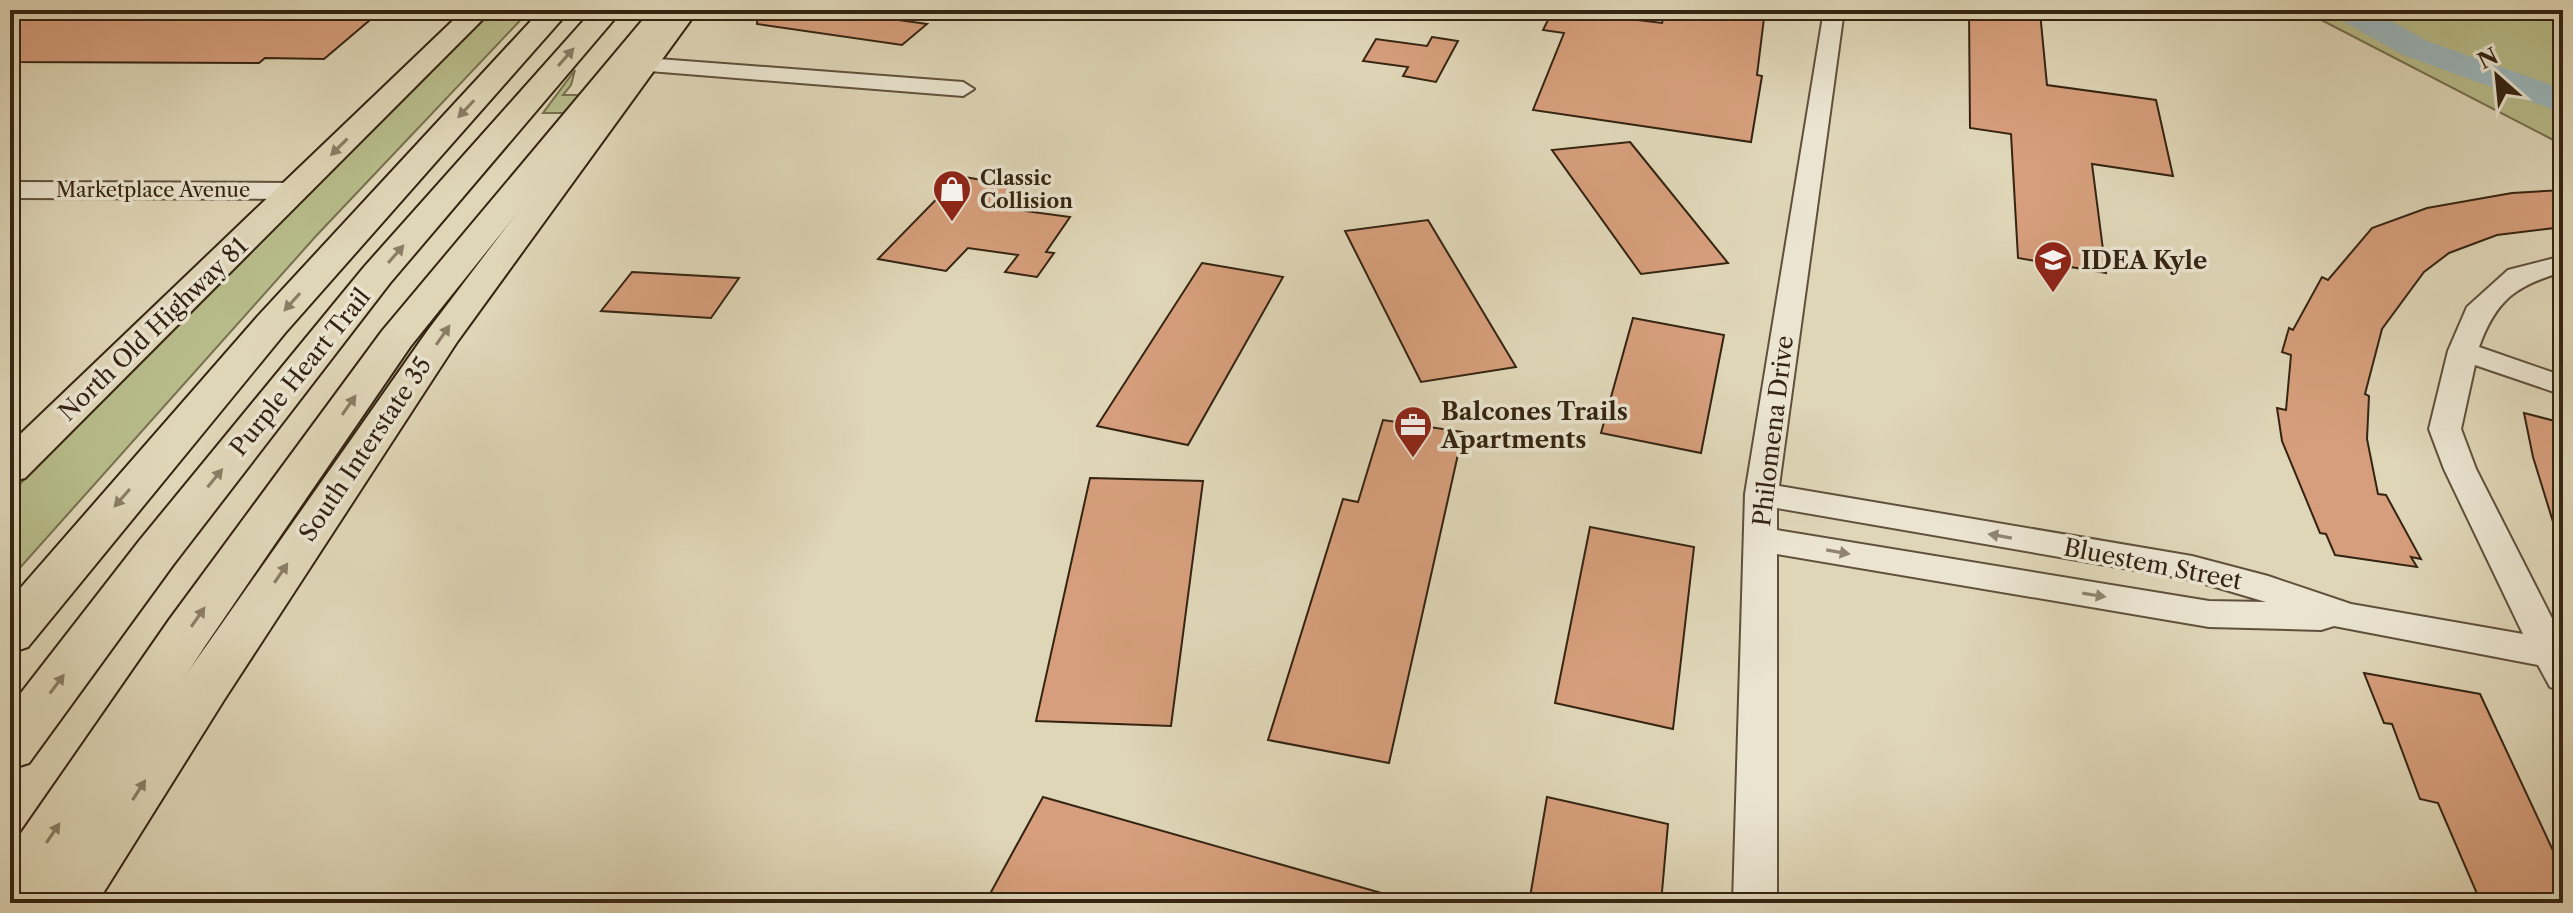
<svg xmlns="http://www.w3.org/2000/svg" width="2573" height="913" viewBox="0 0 2573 913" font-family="'Libre Caslon Text',serif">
	<rect width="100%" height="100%" fill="#dfd6b7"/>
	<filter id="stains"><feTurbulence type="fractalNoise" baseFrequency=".0025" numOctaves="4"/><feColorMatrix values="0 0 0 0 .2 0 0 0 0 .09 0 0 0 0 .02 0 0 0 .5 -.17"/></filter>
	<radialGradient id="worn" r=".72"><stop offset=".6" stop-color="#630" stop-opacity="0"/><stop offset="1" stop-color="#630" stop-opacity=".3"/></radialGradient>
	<g fill="#b7bc8a" stroke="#76704e" stroke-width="2">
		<path d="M 492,10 L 530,10 L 316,236 L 10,579 L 10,494 Z"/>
		<path d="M 2302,10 L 2563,10 L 2563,145 Z"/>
		<path d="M 575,70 L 571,85 L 563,95 L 582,95 L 564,113 L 543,113 Z"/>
	</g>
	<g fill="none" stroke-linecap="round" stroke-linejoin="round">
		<path fill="#9ab6bb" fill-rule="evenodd" d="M 2330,10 L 2372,10 L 2427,41 L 2563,89 L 2563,113 L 2403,55 L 2335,17 Z"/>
	</g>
	<g fill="#d69e7c" stroke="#352412" stroke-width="2">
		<path d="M 10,10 L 325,10 L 313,19 L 370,20 L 324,59 L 265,58 L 259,63 L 10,62 Z"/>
		<path d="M 758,10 L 827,10 L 927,24 L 902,45 L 757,24 Z"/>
		<path d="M 1553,10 L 1662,23 L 1666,10 L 1765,10 L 1757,75 L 1762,76 L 1751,142 L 1533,110 L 1564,33 L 1543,30 Z"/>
		<path d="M 1969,10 L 2040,12 L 2047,85 L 2156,100 L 2173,176 L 2092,164 L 2106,273 L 2018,258 L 2011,134 L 1970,128 Z"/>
		<path d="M 1432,37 L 1458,41 L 1436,82 L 1403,76 L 1408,67 L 1363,61 L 1376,39 L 1427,46 Z"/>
		<path d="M 1630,142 L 1728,263 L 1641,274 L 1552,150 Z"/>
		<path d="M 959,176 L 1023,187 L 1004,208 L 1070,217 L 1046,252 L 1054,253 L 1037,277 L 1005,272 L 1018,255 L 968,248 L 946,271 L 878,259 Z"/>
		<path d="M 2563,190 L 2563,227 L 2497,235 L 2449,253 L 2424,272 L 2382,329 L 2365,394 L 2369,396 L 2367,439 L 2378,494 L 2386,495 L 2421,559 L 2411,557 L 2417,567 L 2335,555 L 2326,534 L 2320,533 L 2282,441 L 2277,408 L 2286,410 L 2291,355 L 2282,352 L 2289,328 L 2293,330 L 2322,277 L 2328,280 L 2372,228 L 2427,208 L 2512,193 Z"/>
		<path d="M 1428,220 L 1516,367 L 1421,382 L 1345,231 Z"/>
		<path d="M 1202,263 L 1283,277 L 1188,445 L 1097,426 Z"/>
		<path d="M 632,272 L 739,278 L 711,318 L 601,311 Z"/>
		<path d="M 1633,318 L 1724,335 L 1701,453 L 1601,433 Z"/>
		<path d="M 2524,413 L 2563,423 L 2563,537 L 2558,538 L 2533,457 Z"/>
		<path d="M 1383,420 L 1463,432 L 1389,763 L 1268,740 L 1343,499 L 1358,502 Z"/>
		<path d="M 1090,478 L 1203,481 L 1171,726 L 1036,721 Z"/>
		<path d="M 1590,527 L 1694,547 L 1673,729 L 1555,703 Z"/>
		<path d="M 2364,673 L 2480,694 L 2563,872 L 2563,903 L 2481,903 L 2438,803 L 2420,799 L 2392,724 L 2384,723 Z"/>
		<path d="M 1043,797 L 1392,896 L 1391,903 L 985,903 Z"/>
		<path d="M 1547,797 L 1668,824 L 1661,903 L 1529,903 Z"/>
	</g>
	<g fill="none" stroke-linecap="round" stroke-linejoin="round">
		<defs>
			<g id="minor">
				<path d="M 1824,10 L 1844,10 L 1779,486 L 2192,556 L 2268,576 L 2351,604 L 2523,634 L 2444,469 L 2429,429 L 2448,351 L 2467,307 L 2508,270 L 2563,256 L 2563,272 C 2516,285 2496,300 2479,347 L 2563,376 L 2563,395 L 2475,365 L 2461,429 L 2476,469 L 2563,640 L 2563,692 L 2550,687 L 2538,665 L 2334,626 L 2321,630 L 2209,627 L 1777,554 L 1777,903 L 1733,903 L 1745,494 ZM 1777,508 L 2192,580 L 2266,602 L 2209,601 L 1777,530 Z"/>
				<path d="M 645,58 L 963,82 L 974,89 L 963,96 L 637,70 L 634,65 Z"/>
				<path d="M 10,182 L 296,183 L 309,191 L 296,199 L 10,198 Z"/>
			</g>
			<g id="major">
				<path d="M 464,10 L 492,10 L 25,478 L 10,482 L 10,444 Z"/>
				<path d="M 671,10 L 698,10 L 457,342 L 224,700 L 97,903 L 37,903 L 46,885 L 188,672 L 428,330 Z"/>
			</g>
			<g id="highway">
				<path d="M 541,10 L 570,10 L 285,333 L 28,647 L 10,653 L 10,600 L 257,317 Z"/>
				<path d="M 593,10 L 622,10 L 390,283 L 173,565 L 29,763 L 10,769 L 10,707 L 139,541 L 364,267 Z"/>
				<path d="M 651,10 L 680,10 L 410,347 L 205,646 L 40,903 L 10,903 L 10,849 L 169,620 L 382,331 Z"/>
			</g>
		</defs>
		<use href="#minor" stroke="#60503b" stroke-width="4"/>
		<use href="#major" stroke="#352412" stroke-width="4"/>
		<use href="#highway" stroke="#352412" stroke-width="4"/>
		<use href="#minor" fill="#eae4d0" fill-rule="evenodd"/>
		<use href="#major" fill="#dfd6b7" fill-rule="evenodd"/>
		<use href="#highway" fill="#dfd6b7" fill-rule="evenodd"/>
	</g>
	<defs><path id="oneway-solid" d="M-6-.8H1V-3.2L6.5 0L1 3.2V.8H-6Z" transform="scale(2)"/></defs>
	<g fill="#8a7d64">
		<use href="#oneway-solid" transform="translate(566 57) rotate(-49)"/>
		<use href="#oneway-solid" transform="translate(466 109) rotate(133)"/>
		<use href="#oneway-solid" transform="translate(339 147) rotate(135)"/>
		<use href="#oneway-solid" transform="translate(396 254) rotate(-49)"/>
		<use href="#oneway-solid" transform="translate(292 302) rotate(132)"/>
		<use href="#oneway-solid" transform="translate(443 335) rotate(-55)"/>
		<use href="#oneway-solid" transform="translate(349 405) rotate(-55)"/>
		<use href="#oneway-solid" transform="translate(215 478) rotate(-51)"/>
		<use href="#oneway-solid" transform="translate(122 498) rotate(131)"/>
		<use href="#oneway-solid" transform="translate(281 573) rotate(-56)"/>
		<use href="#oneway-solid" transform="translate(198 617) rotate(-55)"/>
		<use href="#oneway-solid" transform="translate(57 684) rotate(-53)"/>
		<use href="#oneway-solid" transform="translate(139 790) rotate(-57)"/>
		<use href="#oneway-solid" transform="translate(53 833) rotate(-56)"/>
	</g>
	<g fill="#908471">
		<use href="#oneway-solid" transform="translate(2000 536) rotate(-170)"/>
		<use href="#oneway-solid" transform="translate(1838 552) rotate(10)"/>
		<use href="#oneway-solid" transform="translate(2094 595) rotate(9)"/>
	</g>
	<defs>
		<symbol id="shop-pin" viewBox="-11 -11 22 30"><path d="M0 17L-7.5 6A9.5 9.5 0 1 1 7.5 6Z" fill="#8f2418" stroke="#eae4d0"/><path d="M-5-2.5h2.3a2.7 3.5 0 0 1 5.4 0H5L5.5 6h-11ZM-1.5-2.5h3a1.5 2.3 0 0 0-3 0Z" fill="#fff"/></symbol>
		<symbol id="school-pin" viewBox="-11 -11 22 30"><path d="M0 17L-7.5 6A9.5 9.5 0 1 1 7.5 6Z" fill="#8f2418" stroke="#eae4d0"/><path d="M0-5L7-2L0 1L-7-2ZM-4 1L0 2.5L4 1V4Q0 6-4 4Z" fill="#fff"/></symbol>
		<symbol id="office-pin" viewBox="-11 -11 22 30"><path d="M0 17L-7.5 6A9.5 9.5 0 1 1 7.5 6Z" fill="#8f2418" stroke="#eae4d0"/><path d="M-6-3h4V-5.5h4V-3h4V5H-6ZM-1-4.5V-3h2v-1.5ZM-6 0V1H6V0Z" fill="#fff"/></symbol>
	</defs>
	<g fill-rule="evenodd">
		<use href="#shop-pin" x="930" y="167" width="44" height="60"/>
		<use href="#school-pin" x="2031" y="238" width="44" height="60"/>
		<use href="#office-pin" x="1391" y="403" width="44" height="60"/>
	</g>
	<g text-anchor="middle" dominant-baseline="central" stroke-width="7" stroke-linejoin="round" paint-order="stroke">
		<g font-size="20" font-weight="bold" fill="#352412" stroke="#eae4d0" text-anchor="start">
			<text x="980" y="178">Classic<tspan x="980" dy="23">Collision</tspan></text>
		</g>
		<g font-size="20" fill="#352412" stroke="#eae4d0">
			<text x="153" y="190">Marketplace Avenue</text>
		</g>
		<g font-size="24" font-weight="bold" fill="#352412" stroke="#eae4d0" text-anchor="start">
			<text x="2081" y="260">IDEA Kyle</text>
			<text x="1441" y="411">Balcones Trails<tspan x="1441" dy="28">Apartments</tspan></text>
		</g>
		<g font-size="24" fill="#352412" stroke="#eae4d0">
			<text transform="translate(153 329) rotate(-44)">North Old Highway 81</text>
			<text transform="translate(300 372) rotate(-51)">Purple Heart Trail</text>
			<text transform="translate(1773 431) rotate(-83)">Philomena Drive</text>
			<text transform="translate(365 449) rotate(-56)">South Interstate 35</text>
			<text transform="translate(2153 564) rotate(11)">Bluestem Street</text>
		</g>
	</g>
	<rect width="2573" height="913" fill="none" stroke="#dfd6b7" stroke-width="40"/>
	<rect x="12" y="12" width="2549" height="889" fill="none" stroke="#352412" stroke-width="4"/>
	<rect x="20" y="20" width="2533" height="873" fill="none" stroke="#352412" stroke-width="2"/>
	<g transform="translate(2497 76) rotate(333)" stroke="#eae4d0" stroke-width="6" paint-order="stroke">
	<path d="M0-6L14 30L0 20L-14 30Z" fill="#352412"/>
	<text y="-12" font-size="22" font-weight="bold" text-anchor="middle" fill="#352412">N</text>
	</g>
	<rect width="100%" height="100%" filter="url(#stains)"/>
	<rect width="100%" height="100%" fill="url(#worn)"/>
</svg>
